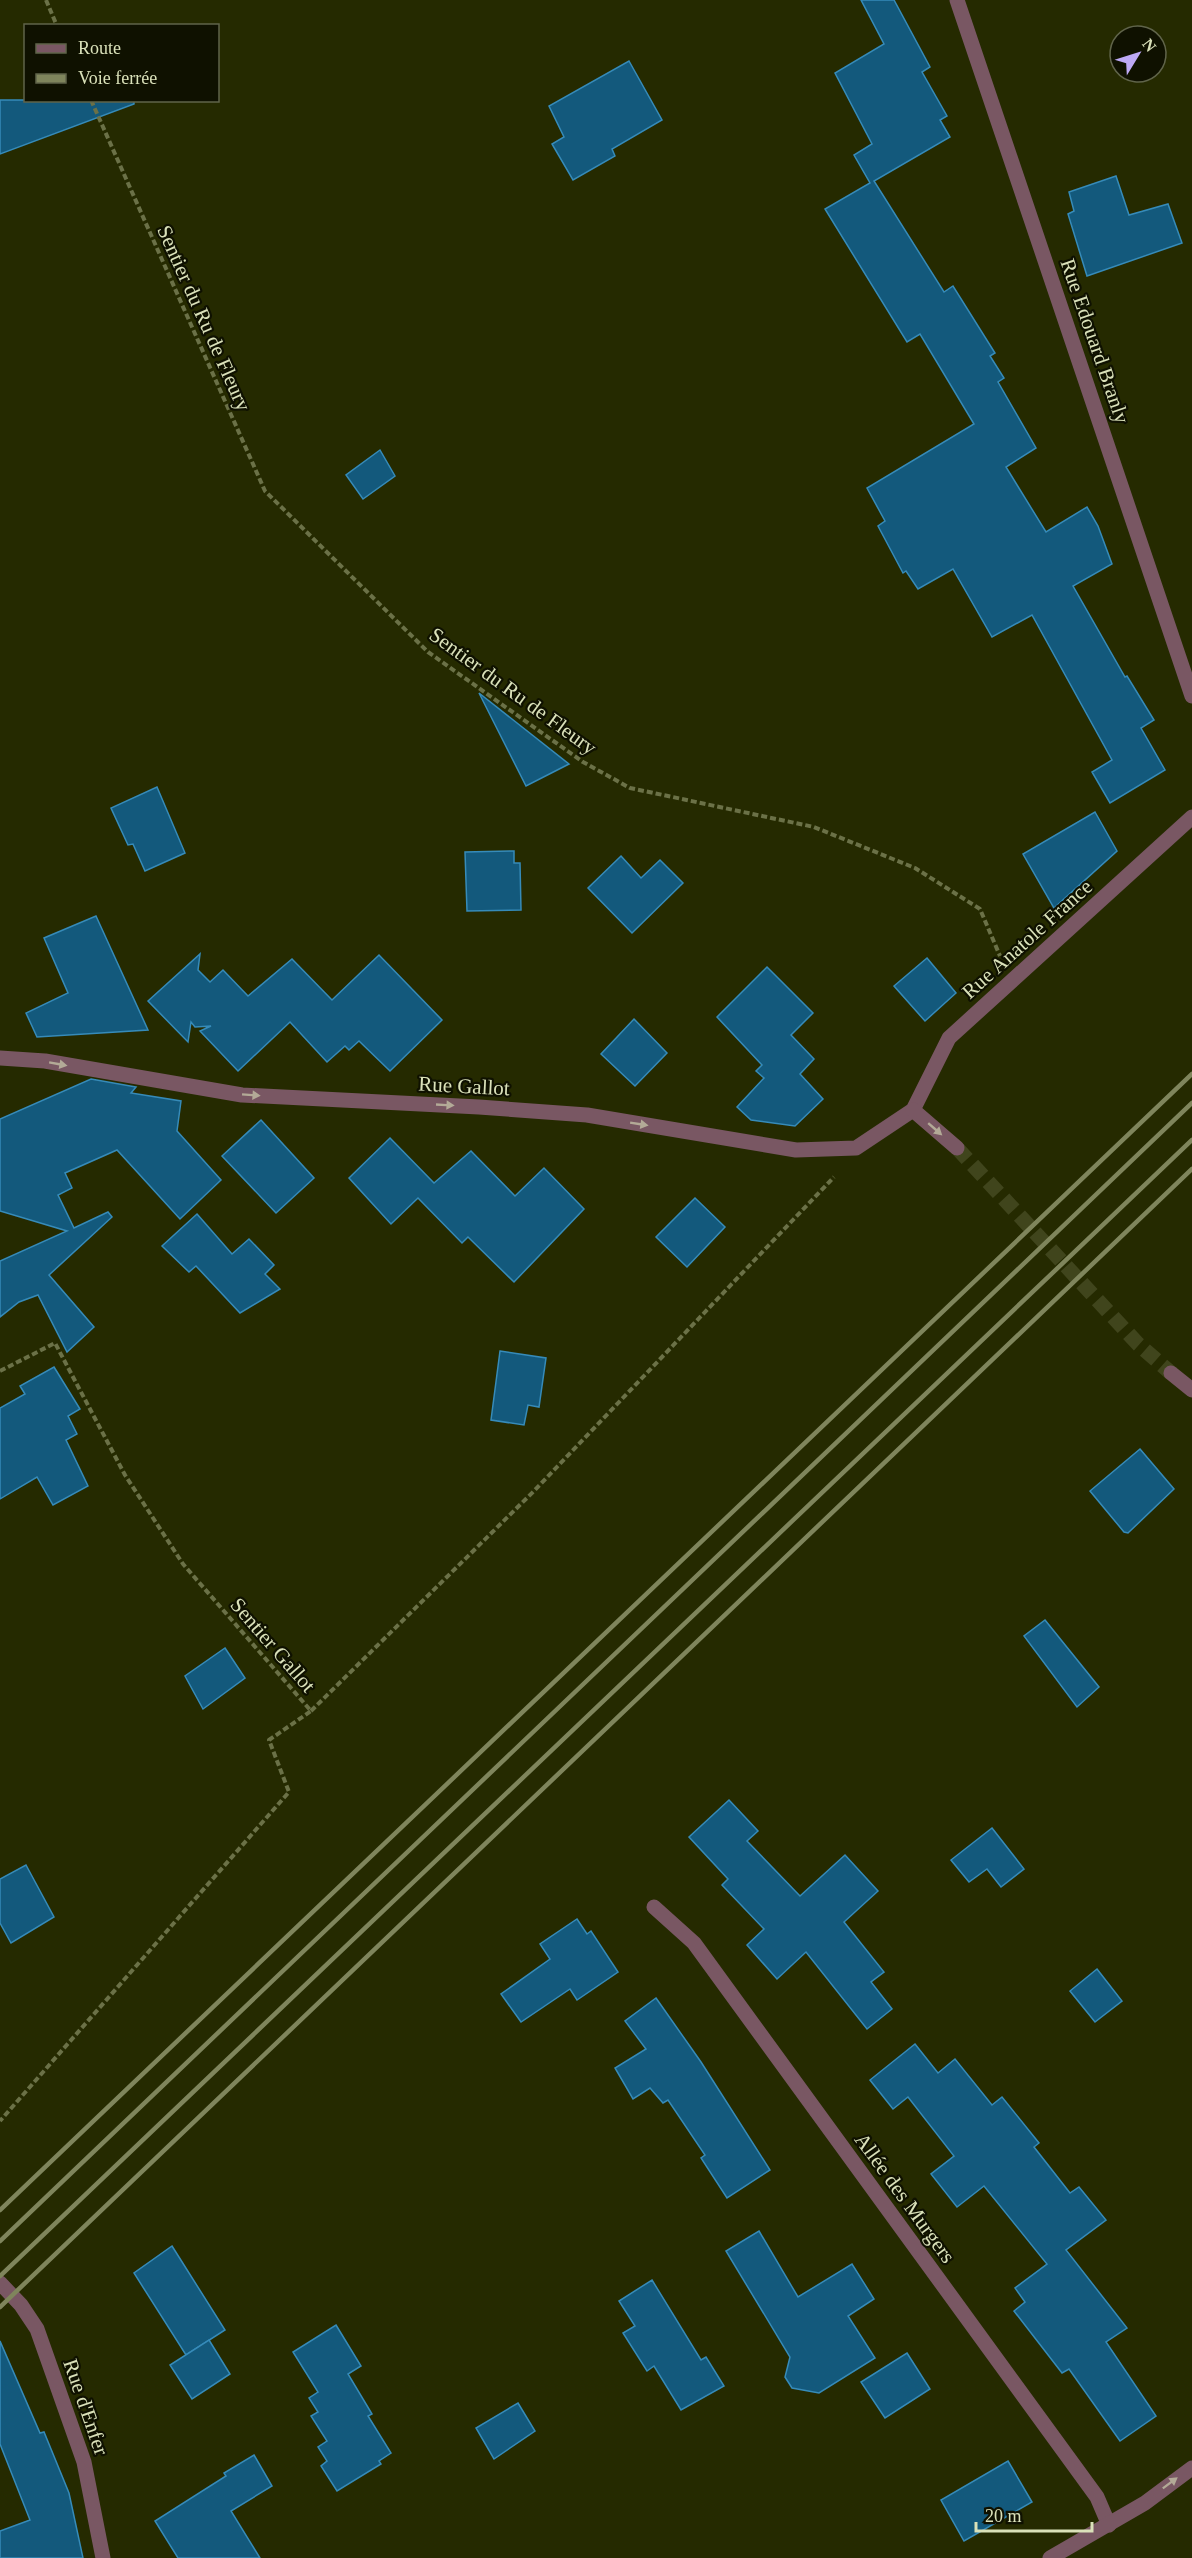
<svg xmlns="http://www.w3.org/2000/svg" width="1192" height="2558" viewBox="0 0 1192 2558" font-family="Georgia,serif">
	<rect width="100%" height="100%" fill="#252a00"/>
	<g fill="#13597c" stroke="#368bb9" stroke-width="1.5">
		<path d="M 861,0 L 894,0 L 930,67 L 922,72 L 947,116 L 940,120 L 950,137 L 874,181 L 944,292 L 953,286 L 995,353 L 990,356 L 1004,378 L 998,382 L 1036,448 L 1006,467 L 1046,532 L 1087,507 L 1098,526 L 1112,564 L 1073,586 L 1125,677 L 1127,676 L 1154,720 L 1141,728 L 1165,770 L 1110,803 L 1092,772 L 1112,760 L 1032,615 L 992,637 L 953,569 L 918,589 L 906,571 L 903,573 L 878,526 L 885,521 L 867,488 L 974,424 L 920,334 L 907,342 L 825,209 L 870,183 L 854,155 L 872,144 L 835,73 L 884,44 Z"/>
		<path d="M 629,61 L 662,120 L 612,149 L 615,156 L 573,180 L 552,144 L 564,137 L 549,106 Z"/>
		<path d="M 0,100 L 134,100 L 134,104 L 0,154 Z"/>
		<path d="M 1116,176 L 1129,215 L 1168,204 L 1182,243 L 1087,276 L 1068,214 L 1074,211 L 1069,192 Z"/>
		<path d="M 380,450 L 395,476 L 363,499 L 346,475 Z"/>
		<path d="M 479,693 L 569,764 L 526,786 Z"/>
		<path d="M 157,787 L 185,853 L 145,871 L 133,844 L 128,845 L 111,808 Z"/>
		<path d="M 1095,812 L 1117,851 L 1054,908 L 1023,854 Z"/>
		<path d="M 514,851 L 514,863 L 520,863 L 521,910 L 467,911 L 465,852 Z"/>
		<path d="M 621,856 L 641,878 L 660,860 L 683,883 L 632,933 L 588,888 Z"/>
		<path d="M 96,916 L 148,1030 L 37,1037 L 26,1013 L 68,993 L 44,938 Z"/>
		<path d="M 200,954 L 198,970 L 210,982 L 223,970 L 248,996 L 292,959 L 332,1000 L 379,955 L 442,1020 L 390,1071 L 359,1041 L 349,1050 L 345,1046 L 327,1062 L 290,1022 L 238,1071 L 200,1031 L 211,1026 L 195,1027 L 191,1022 L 188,1042 L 148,1001 Z"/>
		<path d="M 927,958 L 956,993 L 925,1021 L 894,986 Z"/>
		<path d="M 767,967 L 813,1013 L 791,1035 L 814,1059 L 800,1074 L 823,1099 L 795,1126 L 751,1120 L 737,1107 L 764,1078 L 756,1071 L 762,1065 L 717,1017 Z"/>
		<path d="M 634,1019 L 667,1053 L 635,1086 L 601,1054 Z"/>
		<path d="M 91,1079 L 136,1087 L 131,1093 L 181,1101 L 177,1131 L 221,1180 L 180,1219 L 117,1150 L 65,1173 L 72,1188 L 58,1195 L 74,1228 L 108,1212 L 112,1217 L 49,1275 L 94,1327 L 67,1352 L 38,1295 L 19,1302 L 0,1317 L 0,1261 L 67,1231 L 0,1211 L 0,1119 Z"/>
		<path d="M 261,1120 L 314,1178 L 276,1213 L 222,1156 Z"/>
		<path d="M 390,1138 L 434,1183 L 471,1151 L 515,1196 L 544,1168 L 584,1209 L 514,1282 L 468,1237 L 462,1243 L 418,1198 L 391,1224 L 349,1178 Z"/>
		<path d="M 695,1198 L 725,1227 L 687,1267 L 656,1237 Z"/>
		<path d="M 197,1214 L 232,1254 L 249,1239 L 274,1265 L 265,1274 L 280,1289 L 240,1313 L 196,1266 L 189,1272 L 162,1246 Z"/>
		<path d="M 500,1351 L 546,1358 L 539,1407 L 528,1405 L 524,1425 L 491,1420 Z"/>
		<path d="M 54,1367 L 80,1409 L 68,1416 L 77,1434 L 66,1440 L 88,1486 L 53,1505 L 37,1477 L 0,1499 L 0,1408 L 25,1394 L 20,1386 Z"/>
		<path d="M 1140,1449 L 1174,1489 L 1128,1533 L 1124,1532 L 1090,1491 Z"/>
		<path d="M 1045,1620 L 1099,1687 L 1077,1707 L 1024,1636 Z"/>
		<path d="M 225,1648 L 245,1678 L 203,1709 L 185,1676 Z"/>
		<path d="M 729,1800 L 758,1831 L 747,1841 L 800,1896 L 845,1855 L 878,1891 L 844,1922 L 884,1972 L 871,1982 L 892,2009 L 867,2029 L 806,1952 L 777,1979 L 747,1945 L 764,1929 L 722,1885 L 728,1879 L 689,1837 Z"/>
		<path d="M 992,1828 L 1024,1869 L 1001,1887 L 987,1869 L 969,1882 L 951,1860 Z"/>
		<path d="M 26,1865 L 54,1917 L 11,1943 L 0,1923 L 0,1879 Z"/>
		<path d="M 577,1919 L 587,1934 L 591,1931 L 618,1972 L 577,2000 L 570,1989 L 521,2022 L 501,1994 L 550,1959 L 540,1944 Z"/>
		<path d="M 1097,1969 L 1122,2001 L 1095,2022 L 1070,1991 Z"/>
		<path d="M 656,1998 L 701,2062 L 770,2170 L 727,2198 L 701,2158 L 705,2155 L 668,2100 L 663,2103 L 650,2088 L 633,2099 L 615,2068 L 646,2049 L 625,2021 Z"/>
		<path d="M 915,2044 L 938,2073 L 955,2059 L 992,2105 L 1002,2097 L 1039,2143 L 1034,2147 L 1070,2193 L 1079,2187 L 1106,2220 L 1066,2250 L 1127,2328 L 1106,2342 L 1156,2416 L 1120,2441 L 1069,2369 L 1062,2373 L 1014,2311 L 1025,2302 L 1015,2288 L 1047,2264 L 984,2186 L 957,2207 L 931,2174 L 954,2156 L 908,2097 L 893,2109 L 870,2080 Z"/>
		<path d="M 759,2231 L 798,2297 L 852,2264 L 874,2299 L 848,2316 L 875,2358 L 819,2393 L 792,2388 L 785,2377 L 790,2357 L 726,2251 Z"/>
		<path d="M 172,2246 L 225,2330 L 186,2355 L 134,2273 Z"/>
		<path d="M 652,2280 L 701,2360 L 706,2357 L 724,2386 L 681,2410 L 654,2366 L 647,2371 L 623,2333 L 635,2326 L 619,2301 Z"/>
		<path d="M 336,2325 L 361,2366 L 348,2374 L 372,2414 L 368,2416 L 391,2453 L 379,2461 L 381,2464 L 337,2491 L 321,2466 L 327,2461 L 318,2447 L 327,2441 L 311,2416 L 318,2412 L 309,2398 L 318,2392 L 293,2352 Z"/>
		<path d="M 209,2340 L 230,2374 L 192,2399 L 170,2365 Z"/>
		<path d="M 0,2341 L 40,2433 L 44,2432 L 69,2493 L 83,2558 L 0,2558 L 0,2531 L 30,2520 L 0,2444 Z"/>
		<path d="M 907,2353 L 930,2389 L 885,2418 L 861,2382 Z"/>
		<path d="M 518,2403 L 535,2431 L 494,2459 L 476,2428 Z"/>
		<path d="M 254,2455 L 272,2486 L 231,2511 L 260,2558 L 178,2558 L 155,2521 L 226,2476 L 224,2473 Z"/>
		<path d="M 1008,2461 L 1032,2502 L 964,2541 L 941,2500 Z"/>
	</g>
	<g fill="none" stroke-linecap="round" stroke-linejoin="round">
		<path stroke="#40451c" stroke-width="15" stroke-dasharray="15 8" stroke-linecap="butt" d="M 957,1148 L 1138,1344 L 1171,1373"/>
		<g stroke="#6b7147" stroke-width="4" stroke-dasharray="6 3" stroke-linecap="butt">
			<path d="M 46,0 L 57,26"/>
			<path d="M 91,100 L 265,491 L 428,652 L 583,762 L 630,788 L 814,827 L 915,868 L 980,909 L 1000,956"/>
			<path d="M 0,1371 L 55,1343 L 125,1475 L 183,1564 L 311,1711 L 269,1740 L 289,1792 L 0,2121"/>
			<path d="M 311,1711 L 534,1491 L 834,1177"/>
		</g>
		<g stroke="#795763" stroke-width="15">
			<path d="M 957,0 L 1192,696"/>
			<path d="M 0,1058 L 45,1061 L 242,1095 L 479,1107 L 587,1115 L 796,1150 L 856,1148 L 913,1110 L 949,1038 L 1192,817"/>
			<path d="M 913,1110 L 957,1148"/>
			<path d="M 1171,1373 L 1192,1390"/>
			<path d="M 654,1907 L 694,1943 L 1097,2497 L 1109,2525"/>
			<path d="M 0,2283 L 21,2305 L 37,2329 L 84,2462 L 103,2558"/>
			<path d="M 1050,2558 L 1145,2503 L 1192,2468"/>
		</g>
		<g stroke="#7f855c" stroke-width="4.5">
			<path d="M 0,2210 L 1192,1074"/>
			<path d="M 0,2241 L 1192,1103"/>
			<path d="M 0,2276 L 1192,1140"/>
			<path d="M 0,2307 L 1192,1169"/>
		</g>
	</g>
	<defs><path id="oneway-solid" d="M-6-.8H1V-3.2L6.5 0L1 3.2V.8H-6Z" transform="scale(1.5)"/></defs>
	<g fill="#b3aa97">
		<use href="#oneway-solid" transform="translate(58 1064) rotate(10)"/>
		<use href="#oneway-solid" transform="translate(251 1095) rotate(4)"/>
		<use href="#oneway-solid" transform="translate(445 1105) rotate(3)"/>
		<use href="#oneway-solid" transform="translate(639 1124) rotate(9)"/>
		<use href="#oneway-solid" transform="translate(935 1129) rotate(41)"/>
		<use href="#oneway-solid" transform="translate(1170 2483) rotate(-37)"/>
	</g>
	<g text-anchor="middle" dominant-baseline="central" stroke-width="4.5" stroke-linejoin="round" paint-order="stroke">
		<g font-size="21" fill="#dae1b9" stroke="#0f1100">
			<text transform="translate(204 318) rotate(66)">Sentier du Ru de Fleury</text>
			<text transform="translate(1095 341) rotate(71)">Rue Edouard Branly</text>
			<text transform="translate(513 691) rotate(36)">Sentier du Ru de Fleury</text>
			<text transform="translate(1027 939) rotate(-42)">Rue Anatole France</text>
			<text transform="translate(464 1086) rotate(3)">Rue Gallot</text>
			<text transform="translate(273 1645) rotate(49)">Sentier Gallot</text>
			<text transform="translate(905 2198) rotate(54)">Allée des Murgers</text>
			<text transform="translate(86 2407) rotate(71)">Rue d'Enfer</text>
		</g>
	</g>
	<rect x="24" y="24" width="195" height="78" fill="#0f1100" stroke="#60644a" stroke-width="1.5"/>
	<rect x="36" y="44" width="30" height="9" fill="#795763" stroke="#60644a" stroke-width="1.5"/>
	<text x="78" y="54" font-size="18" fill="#dae1b9">Route</text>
	<rect x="36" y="74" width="30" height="9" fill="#7f855c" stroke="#60644a" stroke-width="1.5"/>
	<text x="78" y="84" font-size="18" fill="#dae1b9">Voie ferrée</text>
	<g transform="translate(1138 54) rotate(52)"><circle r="28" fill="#0f1100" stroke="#60644a" stroke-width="1.5"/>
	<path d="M0-4.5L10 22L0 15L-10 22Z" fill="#bda9f5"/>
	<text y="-9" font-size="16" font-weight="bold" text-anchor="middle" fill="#dae1b9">N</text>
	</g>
	<path d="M976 2522v9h116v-9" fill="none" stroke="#dae1b9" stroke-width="3"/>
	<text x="985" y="2522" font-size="18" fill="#dae1b9" stroke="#0f1100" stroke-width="4.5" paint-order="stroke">20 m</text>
</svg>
